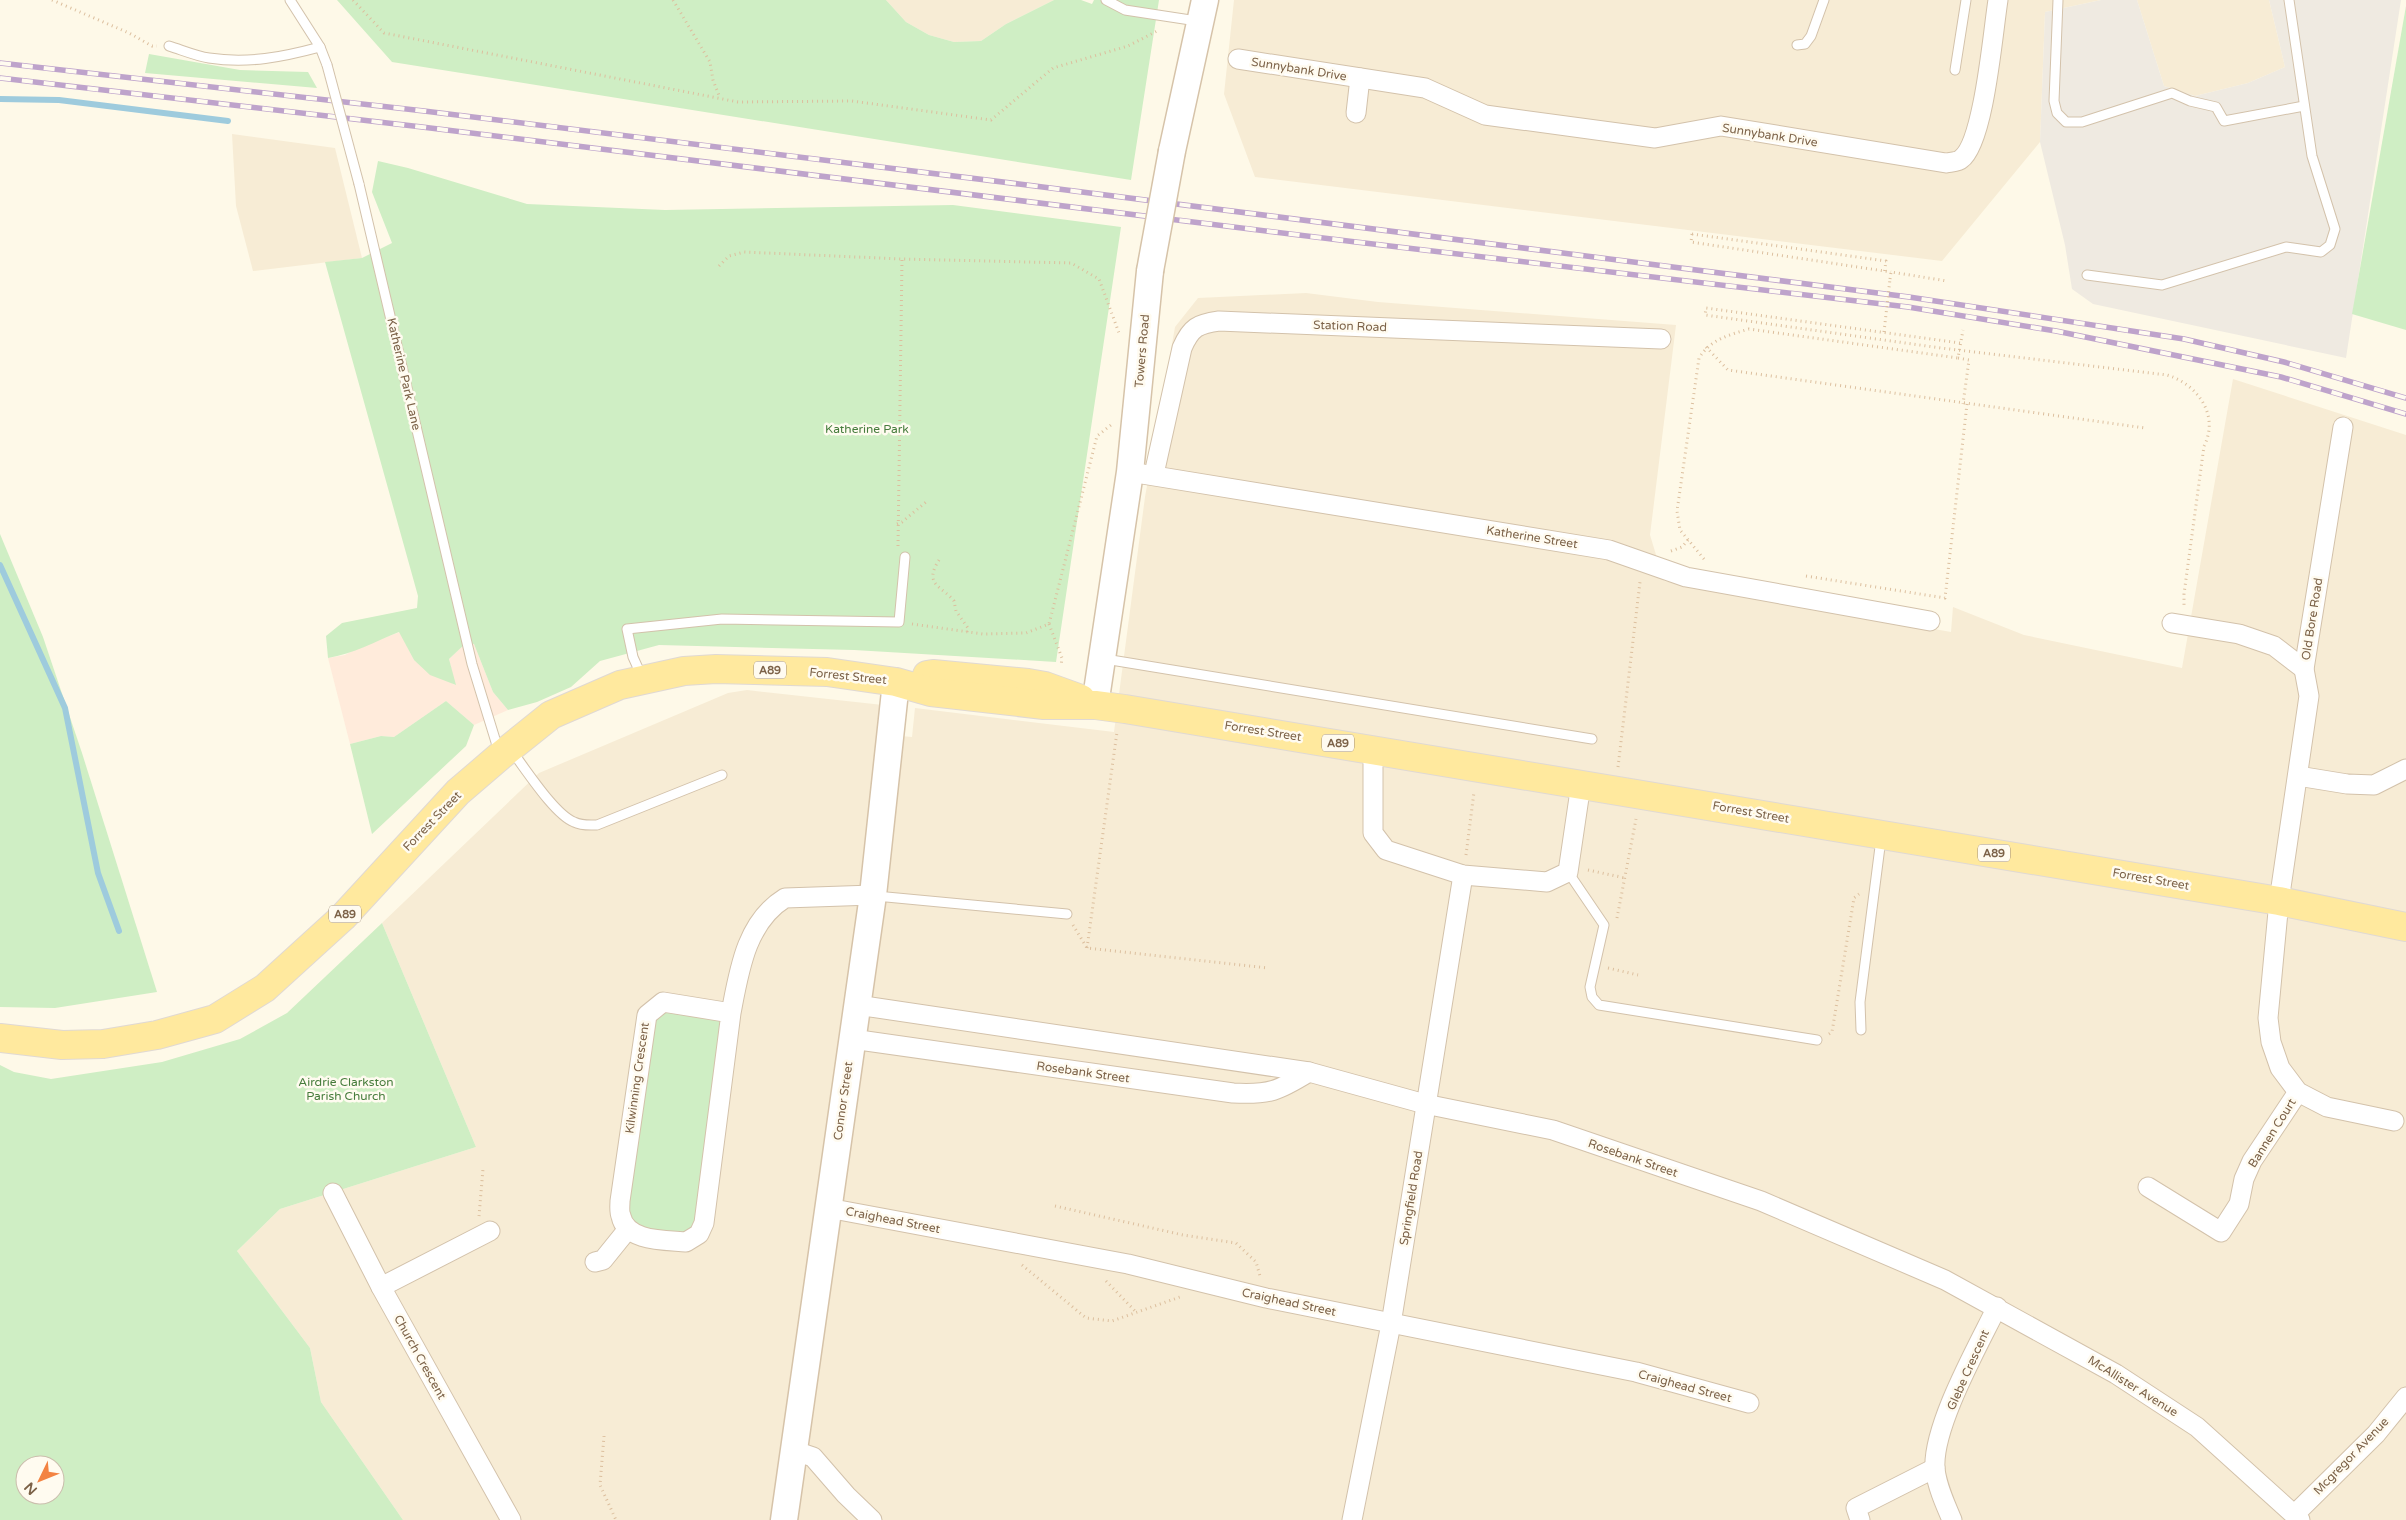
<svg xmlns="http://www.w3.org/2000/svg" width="2406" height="1520" viewBox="0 0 2406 1520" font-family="'Varela Round',sans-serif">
	<rect width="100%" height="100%" fill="#fef9e8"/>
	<g fill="#f7ecd5">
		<path d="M 886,0 L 1054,0 L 1006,24 L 981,41 L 954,42 L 929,35 L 906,22 Z"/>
		<path d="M 1234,0 L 2101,0 L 2045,12 L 2040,142 L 1942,261 L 1255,177 L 1224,94 Z"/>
		<path d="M 2137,0 L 2269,0 L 2285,67 L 2248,83 L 2195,96 L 2164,86 Z"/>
		<path d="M 232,134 L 335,148 L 362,258 L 253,271 L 236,206 Z"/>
		<path d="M 1306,293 L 1378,302 L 1676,325 L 1650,535 L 1664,581 L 1951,632 L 1953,607 L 2024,635 L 2182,668 L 2233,379 L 2406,435 L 2406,1520 L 403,1520 L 321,1402 L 310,1348 L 237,1251 L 280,1209 L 476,1147 L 382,923 L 539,773 L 728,693 L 747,690 L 892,706 L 890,735 L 912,737 L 915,708 L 1114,732 L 1145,497 L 1175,327 L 1198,298 Z"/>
	</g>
	<path fill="#ffebdb" d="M 400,632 L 414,660 L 455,685 L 449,659 L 466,643 L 474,644 L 493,692 L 508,710 L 474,725 L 446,701 L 394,737 L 381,736 L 350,744 L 328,658 L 345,655 L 361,646 Z"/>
	<path fill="#efeae1" d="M 2101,0 L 2137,0 L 2164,86 L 2195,96 L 2248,83 L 2285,67 L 2269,0 L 2401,0 L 2346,358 L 2093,304 L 2072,289 L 2065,245 L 2040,142 L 2045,12 Z"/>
	<g fill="#cfeec4" fill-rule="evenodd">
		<path d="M 337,0 L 886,0 L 906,22 L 929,35 L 954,42 L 981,41 L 1006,24 L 1054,0 L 1081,0 L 1092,4 L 1094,0 L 1159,0 L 1131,180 L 392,62 Z"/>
		<path d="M 2406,6 L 2406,330 L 2352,314 Z"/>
		<path d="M 149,54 L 240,70 L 308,72 L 317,88 L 145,73 Z"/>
		<path d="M 378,161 L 408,168 L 527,204 L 665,210 L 953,205 L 1121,227 L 1056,662 L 854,650 L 659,645 L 600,661 L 571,687 L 537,702 L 508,710 L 493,692 L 474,644 L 466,643 L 449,659 L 456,685 L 430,675 L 414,660 L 399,632 C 376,641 353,654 328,658 L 326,636 L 342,623 L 417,608 L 418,596 L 325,262 L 362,258 L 392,243 L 372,192 Z"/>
		<path d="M 0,534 L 43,637 L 82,753 L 157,992 L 55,1008 L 0,1007 Z"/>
		<path d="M 446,701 L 474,725 L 466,746 L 372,834 L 350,744 L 381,736 L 394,737 Z"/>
		<path d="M 382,923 L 476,1147 L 280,1209 L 237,1251 L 310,1348 L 321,1402 L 403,1520 L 0,1520 L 0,1065 L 14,1072 L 51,1079 L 162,1062 L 240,1039 L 287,1013 ZM 25,1465 L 55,1465 L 55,1495 L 25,1495 Z"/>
		<path d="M 656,1010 L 725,1017 L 700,1222 L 686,1239 L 632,1224 L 625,1199 Z"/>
	</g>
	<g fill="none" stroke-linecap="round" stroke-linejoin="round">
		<g stroke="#9ecbdd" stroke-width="6">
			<path d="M 0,99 L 59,100 L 228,121"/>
			<path d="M 0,565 L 65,708 L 98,873 L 119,931"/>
		</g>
		<defs>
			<g id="service">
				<path d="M 290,0 L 320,47 L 327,65"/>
				<path d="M 1106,0 L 1125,10 L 1197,21"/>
				<path d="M 2058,0 L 2054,101 L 2057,113 L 2066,122 L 2082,122 L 2172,93 L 2190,101 L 2216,107 L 2224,121 L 2304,106"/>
				<path d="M 1797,45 L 1805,44 L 1811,36 L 1824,0"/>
				<path d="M 169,46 C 182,50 196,56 209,58 C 248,64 283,57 320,47"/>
				<path d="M 1955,70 L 1966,0"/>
				<path d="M 359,184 L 472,664 L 499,752"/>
				<path d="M 2087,275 L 2162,285 L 2286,247 L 2321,252 L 2330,245 L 2335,229 L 2312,156 L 2289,0"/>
				<path d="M 1105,659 L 1592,739"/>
				<path d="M 642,677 L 633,657 L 627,629 L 722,619 L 899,622 L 905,557"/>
				<path d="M 511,750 C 525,768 554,814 574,822 C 582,826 589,825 597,825 L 722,775"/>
				<path d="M 1568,872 L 1604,925 L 1590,987 L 1592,997 L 1599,1005 L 1817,1040"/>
				<path d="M 876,896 L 1067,914"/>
				<path d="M 1861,1030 L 1860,1002 L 1881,839"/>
			</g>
			<g id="minor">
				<path d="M 1238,59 L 1425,88 L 1485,115 L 1655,138 L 1721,126 L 1946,163 C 1951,162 1958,162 1961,159 C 1984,143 1993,31 1998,0"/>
				<path d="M 1356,113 L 1360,78"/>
				<path d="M 2343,427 L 2304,669 L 2309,696 L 2279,901 L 2268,1018 L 2271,1042 L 2280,1068 L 2298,1092 L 2327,1107 L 2394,1121"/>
				<path d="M 1130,472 L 1609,550 L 1686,577 L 1930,621"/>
				<path d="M 1154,474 L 1182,348 C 1191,327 1198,324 1219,321 L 1661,339"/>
				<path d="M 2172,623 L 2239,634 L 2274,646 L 2304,669"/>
				<path d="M 1373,749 L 1373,833 L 1386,850 L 1463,875 L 1547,882 L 1568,872 L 1581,784"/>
				<path d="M 2298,776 L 2347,784 L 2374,785 L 2406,769"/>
				<path d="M 857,1005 L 1309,1072 L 1425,1104 L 1553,1130 L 1761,1201 L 1945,1280 L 2116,1374 L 2197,1427 L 2300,1520"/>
				<path d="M 731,1013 L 704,1223 L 699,1234 L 686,1242 C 666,1240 626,1242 621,1216 C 619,1212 620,1205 620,1201 L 647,1015 L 663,1002 L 731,1013 C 739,971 746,922 785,898 L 873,895"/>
				<path d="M 852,1039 L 1233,1093 C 1270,1095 1278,1091 1309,1072"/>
				<path d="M 2148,1187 L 2221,1232 L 2239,1204 L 2244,1179 L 2252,1161 L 2298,1092"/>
				<path d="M 333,1193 L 381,1287 L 511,1520"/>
				<path d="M 828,1208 L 1128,1264 L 1266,1298 L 1636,1372 L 1749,1403"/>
				<path d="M 595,1262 L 603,1260 L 628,1229"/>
				<path d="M 381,1287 L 490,1231"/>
				<path d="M 795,1451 L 813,1457 L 846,1495 L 872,1520"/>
				<path d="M 2295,1514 L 2376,1434 L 2406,1397"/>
				<path d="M 1352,1520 L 1391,1324 L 1463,875"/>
				<path d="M 1860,1520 L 1856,1508 L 1935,1468"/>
				<path d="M 1952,1520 C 1945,1504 1937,1486 1935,1469 C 1932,1427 1978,1346 1997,1307"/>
			</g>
			<g id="secondary">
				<path d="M 1172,151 L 1205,0"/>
				<path d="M 1095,705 L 1130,472 L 1150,271"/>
				<path d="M 784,1520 L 873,895 L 896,682"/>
			</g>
			<g id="primary">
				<path d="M 927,675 L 933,674 L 1028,683 L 1045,686 L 1081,699"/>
				<path d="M 0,1038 L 62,1045 L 103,1044 L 157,1035 L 215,1019 L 265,988 L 343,917 L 458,792 L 500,756 L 551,715 L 620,685 L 684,671 L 716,669 L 827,672 L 896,682 L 931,692 L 1044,705 L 1095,705 L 1125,709 L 2279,901 L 2406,927"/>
			</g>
		</defs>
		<use href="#service" stroke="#d3c2ab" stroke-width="11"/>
		<use href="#minor" stroke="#d3c2ab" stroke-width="21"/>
		<use href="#secondary" stroke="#d6c3a9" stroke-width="29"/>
		<use href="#primary" stroke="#e0d9d3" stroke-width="30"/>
		<g stroke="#dcbf9e" stroke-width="3" stroke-dasharray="1 4" stroke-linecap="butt">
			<path d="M 52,0 L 129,33 L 152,46 L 157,46"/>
			<path d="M 353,0 L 384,33 L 738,102 L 852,101 L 991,120 L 1053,68 L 1128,46 L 1159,30"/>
			<path d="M 673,0 L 710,62 L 713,80 L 720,98"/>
			<path d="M 1692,234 L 1886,261 L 1884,275"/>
			<path d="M 719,266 L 729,256 L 744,252 L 902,259 L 1071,263 L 1099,279 L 1119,333"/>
			<path d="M 1890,279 L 1891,272 L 1947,281"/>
			<path d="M 1960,343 L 1706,308 L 1705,315 L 1941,348 L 2167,375 C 2197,384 2220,415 2204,446 L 2184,594 L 2184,607"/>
			<path d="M 1706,347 L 1728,370 L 2145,428"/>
			<path d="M 1958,358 L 1969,360 L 1963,404"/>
			<path d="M 897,524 L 902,522 L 926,502"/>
			<path d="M 898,546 L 902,259"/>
			<path d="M 1671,551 L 1682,547 L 1688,540"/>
			<path d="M 1704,559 L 1680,530 L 1677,511 L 1699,358 C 1711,339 1729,335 1749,329 L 1958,358 L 1963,330"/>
			<path d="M 939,560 C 923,585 942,586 954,601 L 956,611 L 968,628 L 967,632"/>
			<path d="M 1806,576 L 1945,598 L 1967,404"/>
			<path d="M 912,624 L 983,634 L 1026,633 L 1049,624 L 1097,436 L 1111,425"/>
			<path d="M 1049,624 L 1062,658 L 1061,666"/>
			<path d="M 1618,767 L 1640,582"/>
			<path d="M 1466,855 L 1474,792"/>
			<path d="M 1588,870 L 1625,878"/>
			<path d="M 1617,918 L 1636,819"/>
			<path d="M 1073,925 L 1087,948 L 1268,968"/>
			<path d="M 1087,948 L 1117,732"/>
			<path d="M 1608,968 L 1638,975"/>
			<path d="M 1829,1034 L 1832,1032 L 1854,898 L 1859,894"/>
			<path d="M 1055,1206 L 1183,1235 L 1236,1243 L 1256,1262 L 1260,1276"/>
			<path d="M 479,1216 L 483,1169"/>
			<path d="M 1022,1265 L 1086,1318 L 1112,1321 L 1180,1297"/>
			<path d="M 1106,1281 L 1137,1313"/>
			<path d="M 604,1436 L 600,1485 L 616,1520"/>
		</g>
		<use href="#service" stroke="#fff" stroke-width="9"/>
		<use href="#minor" stroke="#fff" stroke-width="19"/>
		<use href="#secondary" stroke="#fff" stroke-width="26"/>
		<use href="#primary" stroke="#ffe99e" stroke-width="28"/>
		<defs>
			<g id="rail">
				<path d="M 0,63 L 424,111 L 1019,184 L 1909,297 L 2184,339 L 2284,362 L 2406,398"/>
				<path d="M 0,78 L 422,127 L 1356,242 L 1908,307 L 2056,331 L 2281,377 L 2406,414"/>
			</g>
		</defs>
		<use href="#rail" stroke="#bea3cb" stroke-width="5.5"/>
		<use href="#rail" stroke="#fffbf0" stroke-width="4" stroke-dasharray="11" stroke-linecap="butt"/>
		<defs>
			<path id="service-bridge" d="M 327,65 L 359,184"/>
			<path id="secondary-bridge" d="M 1150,271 L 1172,151"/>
		</defs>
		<use href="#service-bridge" stroke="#d3c2ab" stroke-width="11" stroke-linecap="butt"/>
		<use href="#secondary-bridge" stroke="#d6c3a9" stroke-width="29" stroke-linecap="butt"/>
		<g stroke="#dcbf9e" stroke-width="3" stroke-dasharray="1 4" stroke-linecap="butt">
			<path d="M 1692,234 L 1691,242 L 1891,272"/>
			<path d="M 1884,332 L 1890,279"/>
		</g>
		<use href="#service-bridge" stroke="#fff" stroke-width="9"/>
		<use href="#secondary-bridge" stroke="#fff" stroke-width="26"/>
	</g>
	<g text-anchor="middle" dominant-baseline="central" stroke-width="5" stroke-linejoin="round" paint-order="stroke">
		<g fill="#fffbf0" stroke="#a3907a" stroke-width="1">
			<rect x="754" y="661.5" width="32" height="17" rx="4"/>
			<rect x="1322" y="734.5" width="32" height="17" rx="4"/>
			<rect x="1978" y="844.5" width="32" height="17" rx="4"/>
			<rect x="329" y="905.5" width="32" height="17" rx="4"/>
		</g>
		<g font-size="11" font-weight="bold" fill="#7c6248">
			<text x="770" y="670">A89</text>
			<text x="1338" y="743">A89</text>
			<text x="1994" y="853">A89</text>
			<text x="345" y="914">A89</text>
		</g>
		<g font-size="12" fill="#7c6248" stroke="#fffbf0">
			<text transform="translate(1299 69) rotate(9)">Sunnybank Drive</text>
			<text transform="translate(1770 135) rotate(9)">Sunnybank Drive</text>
			<text transform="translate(1350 326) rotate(2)">Station Road</text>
			<text transform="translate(1142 351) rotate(-85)">Towers Road</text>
			<text transform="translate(404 374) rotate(77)">Katherine Park Lane</text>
			<text transform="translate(1532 537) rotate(9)">Katherine Street</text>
			<text transform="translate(2312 619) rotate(-81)">Old Bore Road</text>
			<text transform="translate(848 676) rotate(6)">Forrest Street</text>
			<text transform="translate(1263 731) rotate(9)">Forrest Street</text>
			<text transform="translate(1751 812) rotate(10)">Forrest Street</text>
			<text transform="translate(432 821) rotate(-46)">Forrest Street</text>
			<text transform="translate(2151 879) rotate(10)">Forrest Street</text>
			<text transform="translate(1083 1072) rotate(8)">Rosebank Street</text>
			<text transform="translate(637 1078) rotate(-82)">Kilwinning Crescent</text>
			<text transform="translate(843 1101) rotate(-82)">Connor Street</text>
			<text transform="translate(2272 1133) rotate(-58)">Bannen Court</text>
			<text transform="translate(1633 1158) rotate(19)">Rosebank Street</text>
			<text transform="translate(1411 1198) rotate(-81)">Springfield Road</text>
			<text transform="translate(893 1220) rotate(11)">Craighead Street</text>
			<text transform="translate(1289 1302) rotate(12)">Craighead Street</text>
			<text transform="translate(420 1357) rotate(61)">Church Crescent</text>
			<text transform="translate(1968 1370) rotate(-66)">Glebe Crescent</text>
			<text transform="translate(1685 1386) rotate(15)">Craighead Street</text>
			<text transform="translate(2133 1386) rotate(32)">McAllister Avenue</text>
			<text transform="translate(2351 1456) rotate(-46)">Mcgregor Avenue</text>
		</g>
		<g font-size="12" fill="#467c3c" stroke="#fffbf0">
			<text x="867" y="429">Katherine Park</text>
			<text x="346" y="1082">Airdrie Clarkston<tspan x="346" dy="14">Parish Church</tspan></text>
		</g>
	</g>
	<g transform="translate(40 1480) rotate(227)"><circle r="24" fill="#fffbf0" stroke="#cbbead"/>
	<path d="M0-4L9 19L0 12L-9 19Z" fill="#f38342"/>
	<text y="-8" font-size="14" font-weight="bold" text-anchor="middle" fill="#7c6248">N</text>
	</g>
</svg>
